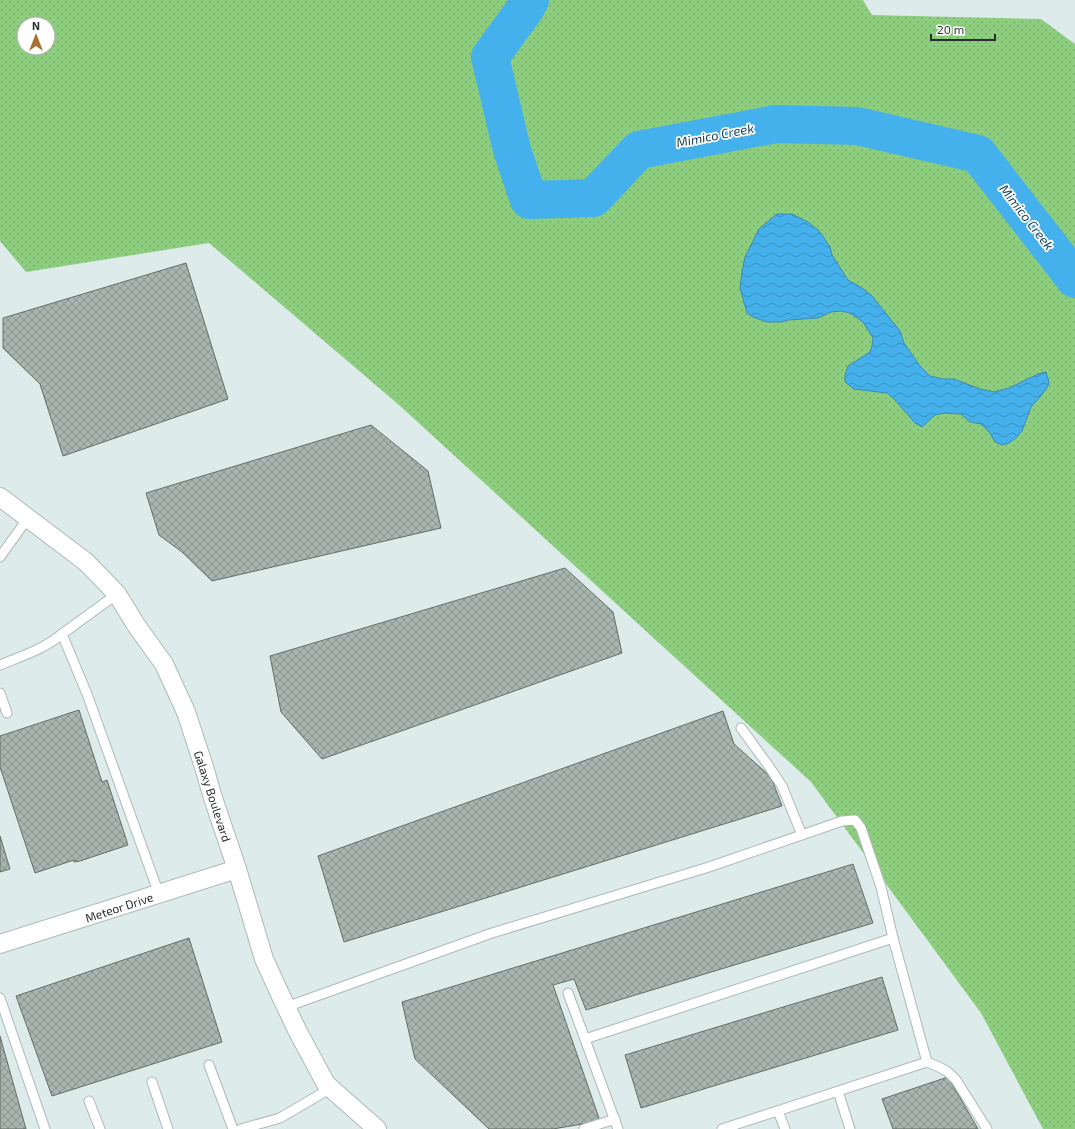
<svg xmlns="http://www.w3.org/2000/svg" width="1075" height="1129" viewBox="0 0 1075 1129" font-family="'Exo 2',sans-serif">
	<defs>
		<pattern id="grass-dots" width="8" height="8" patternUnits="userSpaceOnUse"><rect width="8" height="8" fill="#8dcd7e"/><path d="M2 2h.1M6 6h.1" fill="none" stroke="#7ab06d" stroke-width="1.8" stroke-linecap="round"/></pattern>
		<pattern id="water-waves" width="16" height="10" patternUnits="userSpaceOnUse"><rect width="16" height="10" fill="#45b1ec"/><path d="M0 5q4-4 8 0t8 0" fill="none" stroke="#3a90c0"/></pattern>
		<pattern id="building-cross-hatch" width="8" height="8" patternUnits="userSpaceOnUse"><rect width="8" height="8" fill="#a8b4ae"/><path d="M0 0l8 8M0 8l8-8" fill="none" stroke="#89938e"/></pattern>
	</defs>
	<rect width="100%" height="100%" fill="#ddecea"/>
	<path fill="url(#grass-dots)" fill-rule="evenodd" d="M 0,0 L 863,0 L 872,15 L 1041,19 L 1075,44 L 1075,1129 L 1043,1129 L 981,1013 L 811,782 L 399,405 L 209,243 L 26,272 L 0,241 ZM 24,24 L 48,24 L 48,48 L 24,48 Z"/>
	<path fill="url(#water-waves)" stroke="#3c89b3" d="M 777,214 L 792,214 L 808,222 L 818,230 L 822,235 L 830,247 L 832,255 L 848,280 L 862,288 L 872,296 L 900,331 L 904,343 L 920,366 L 930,376 L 943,379 L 954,379 L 980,389 L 994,392 L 1009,388 L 1038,374 L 1046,372 L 1049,382 L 1048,386 L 1040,397 L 1031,407 L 1022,431 L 1016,438 L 1009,443 L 1002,445 L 995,442 L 990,433 L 981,424 L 970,422 L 961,414 L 944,413 L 935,415 L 922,427 L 915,423 L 894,399 L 887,393 L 854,389 L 845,382 L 845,375 L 848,366 L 870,352 L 872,346 L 873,338 L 863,322 L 850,313 L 841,311 L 831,312 L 818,318 L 788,320 L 781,322 L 767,322 L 753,317 L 747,313 L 740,288 L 742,272 L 745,257 L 759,229 Z"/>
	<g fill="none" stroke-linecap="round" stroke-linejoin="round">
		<path stroke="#45b1ec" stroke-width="38" d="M 530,0 L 525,9 L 490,57 L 512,150 L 529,200 L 593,198 L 639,150 L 776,124 L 857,126 L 978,154 L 1075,279"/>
	</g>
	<g fill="url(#building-cross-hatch)" stroke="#636e68">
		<path d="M 186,263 L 228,399 L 63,456 L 40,384 L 3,348 L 3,318 Z"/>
		<path d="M 371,425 L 428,471 L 441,528 L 212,581 L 182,552 L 159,535 L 146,493 Z"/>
		<path d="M 565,568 L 613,612 L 622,653 L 322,759 L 281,712 L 270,656 Z"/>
		<path d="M 79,710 L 102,782 L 107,780 L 128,845 L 80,861 L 74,862 L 74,860 L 35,873 L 0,767 L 0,736 Z"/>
		<path d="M 723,711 L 734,744 L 771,777 L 782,806 L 344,942 L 318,856 Z"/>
		<path d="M 0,836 L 10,869 L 0,872 Z"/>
		<path d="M 853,864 L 873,923 L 586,1010 L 574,979 L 553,985 L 600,1121 L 553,1129 L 489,1129 L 415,1059 L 402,1002 Z"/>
		<path d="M 189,938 L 222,1042 L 52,1096 L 16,996 Z"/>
		<path d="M 882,977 L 898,1030 L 641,1108 L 625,1055 Z"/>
		<path d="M 0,1036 L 26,1129 L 0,1129 Z"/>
		<path d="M 948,1077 L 978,1129 L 893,1129 L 882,1099 Z"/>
	</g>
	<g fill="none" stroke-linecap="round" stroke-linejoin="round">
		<defs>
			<g id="lane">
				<path d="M 0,557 L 28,518"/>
				<path d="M 117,594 L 62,634 L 87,694 L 159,894"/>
				<path d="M 0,665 C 22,656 44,649 62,634"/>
				<path d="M 0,693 L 7,713"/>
				<path d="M 741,728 L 768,765 L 782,786 L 802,835"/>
				<path d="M 568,993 L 618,1129"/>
				<path d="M 0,998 L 45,1129"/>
				<path d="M 286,1007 L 492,933 L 709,867 L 842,821 L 855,820 L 861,828 L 881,887 L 893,938 L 927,1062 L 722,1129"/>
				<path d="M 585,1039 L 893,938"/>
				<path d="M 927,1062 L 941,1068 L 948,1072 L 956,1080 L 987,1129"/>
				<path d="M 209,1065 L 233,1129"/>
				<path d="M 152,1082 L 168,1129"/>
				<path d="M 838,1091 L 850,1129"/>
				<path d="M 89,1101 L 100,1129"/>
				<path d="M 778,1111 L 785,1129"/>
				<path d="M 241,1129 L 280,1118 L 331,1088"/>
				<path d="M 584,1129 L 615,1119"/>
			</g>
			<g id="street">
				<path d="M 0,497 L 86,562 L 117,594 L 136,625 L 164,664 L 186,712 L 204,767 L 213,798 L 237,869 L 264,959 L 280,994 L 298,1032 L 326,1084 L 377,1129"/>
				<path d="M 0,944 L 237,869"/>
			</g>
		</defs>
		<use href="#lane" stroke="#acb9b8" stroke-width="11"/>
		<use href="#street" stroke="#acb9b8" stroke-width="20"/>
		<use href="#lane" stroke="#fff" stroke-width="9"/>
		<use href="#street" stroke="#fff" stroke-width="18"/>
	</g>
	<g text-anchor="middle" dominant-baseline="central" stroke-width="3.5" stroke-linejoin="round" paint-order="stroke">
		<g font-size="12" fill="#282d2d" stroke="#fff">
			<text transform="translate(213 796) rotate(72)">Galaxy Boulevard</text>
			<text transform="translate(119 907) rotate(-18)">Meteor Drive</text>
		</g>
		<g font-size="13" font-style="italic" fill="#18445d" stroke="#fff">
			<text transform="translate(715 135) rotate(-11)">Mimico Creek</text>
			<text transform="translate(1027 217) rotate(52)">Mimico Creek</text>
		</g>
	</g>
	<g transform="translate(36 36)"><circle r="19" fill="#ffffff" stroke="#a9abab"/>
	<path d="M0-3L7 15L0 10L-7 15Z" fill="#a9712e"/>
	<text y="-6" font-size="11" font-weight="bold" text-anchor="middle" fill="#282d2d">N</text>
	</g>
	<path d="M931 34v6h64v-6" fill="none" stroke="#282d2d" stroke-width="2"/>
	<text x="937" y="34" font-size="12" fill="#282d2d" stroke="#ffffff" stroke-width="3" paint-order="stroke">20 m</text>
</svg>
